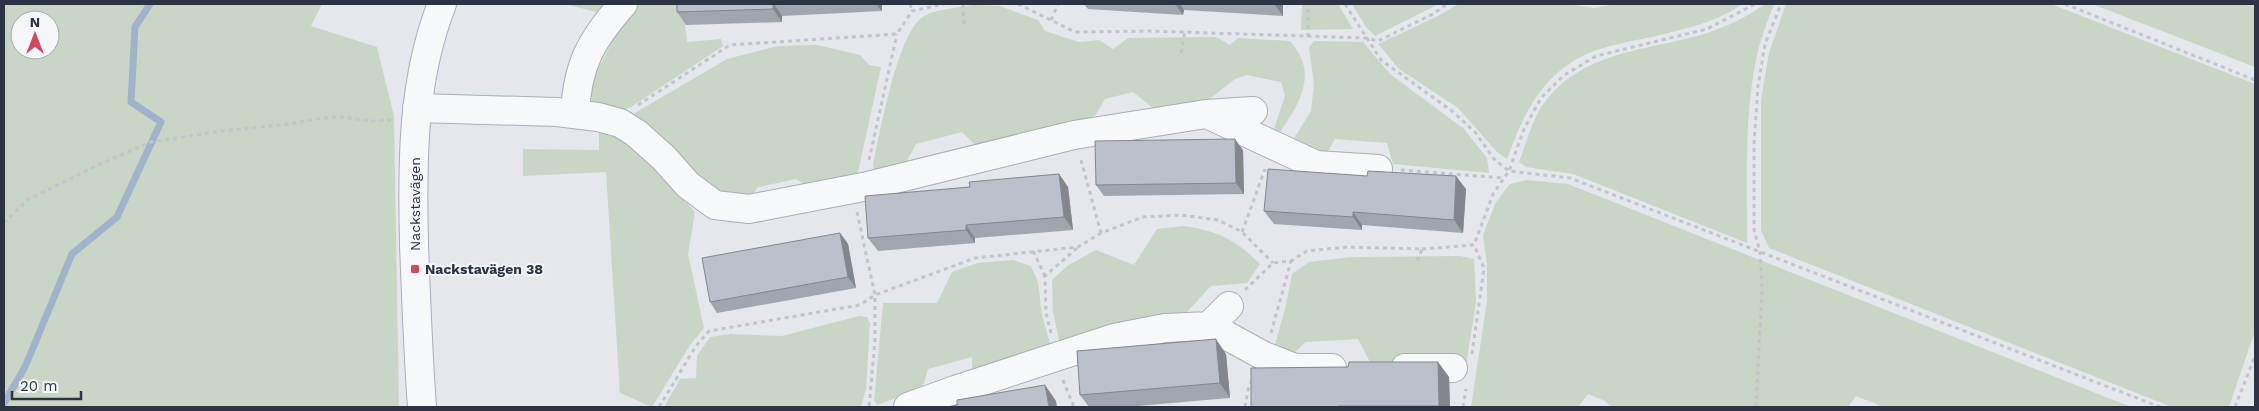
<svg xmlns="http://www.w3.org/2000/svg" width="2259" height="411" viewBox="0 0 2259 411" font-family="'Work Sans',sans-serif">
	<rect width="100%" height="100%" fill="#e4e7ec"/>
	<g fill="#c9d6c5" fill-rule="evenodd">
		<path d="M 4,4 L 322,4 L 311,26 L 377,47 L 394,116 L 399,407 L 4,407 ZM 20,20 L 50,20 L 50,50 L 20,50 Z"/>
		<path d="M 565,4 L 611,4 L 604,14 Z"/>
		<path d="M 638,4 L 683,4 L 687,42 L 721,39 L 723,46 L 631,107 L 611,115 L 593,107 L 589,86 L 620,27 Z"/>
		<path d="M 1302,4 L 1338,4 L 1353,29 L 1301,30 Z"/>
		<path d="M 1352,4 L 1439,4 L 1375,36 L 1366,27 Z"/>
		<path d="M 1458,4 L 1567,4 L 1594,8 L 1617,4 L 1742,4 C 1722,19 1696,26 1672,32 C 1647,39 1619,42 1594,51 C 1544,70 1524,112 1507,159 L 1497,152 L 1458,108 L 1399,69 L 1378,44 L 1438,16 Z"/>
		<path d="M 1765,4 L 1774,4 C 1768,20 1761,38 1757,55 C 1744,116 1747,180 1747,243 L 1573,174 L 1526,167 L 1519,162 C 1527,141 1533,116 1547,99 C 1588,49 1650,51 1707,33 C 1728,26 1747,17 1765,4 Z"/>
		<path d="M 1786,4 L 2051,4 L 2255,84 L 2255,331 L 2229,407 L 2172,407 L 1769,248 L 1761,230 L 1761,100 L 1769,53 Z"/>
		<path d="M 2092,4 L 2249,4 L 2255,6 L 2255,67 Z"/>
		<path d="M 973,5 L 1000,6 L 1038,20 L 1045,31 L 1079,42 L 1099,40 L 1113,49 L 1128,38 L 1216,37 L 1230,45 L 1238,38 L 1290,41 C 1294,46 1299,52 1301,58 C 1313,84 1294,112 1280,132 L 1274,129 L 1285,96 L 1281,82 L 1247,75 L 1235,79 L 1207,101 L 1153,108 L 1133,92 L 1105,99 L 1095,116 L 978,148 L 962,132 L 916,144 L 904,166 L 874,173 L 873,164 C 881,129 895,47 918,21 C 928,9 958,8 973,5 Z"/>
		<path d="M 1314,41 L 1363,42 L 1390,74 L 1464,129 L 1487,158 L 1489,173 L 1393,164 L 1387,143 L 1335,139 L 1325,156 L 1293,140 L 1311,111 L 1314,84 L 1309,47 Z"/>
		<path d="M 817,45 L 860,55 L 869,65 L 881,67 L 857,177 L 809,187 L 796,179 L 758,187 L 749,200 L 705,190 L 634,119 L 633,114 L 727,59 L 778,46 Z"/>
		<path d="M 599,131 L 616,134 L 635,144 L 695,212 L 688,254 L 704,328 L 690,345 L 652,407 L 620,393 L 606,172 L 523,176 L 523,149 L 599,150 Z"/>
		<path d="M 1527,180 L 1568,184 L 2131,407 L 1883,407 L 1856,396 L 1848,407 L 1611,407 L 1605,401 L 1588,394 L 1578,407 L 1471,407 L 1487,301 L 1487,265 L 1483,235 L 1496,202 L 1510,184 Z"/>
		<path d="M 1183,226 C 1218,231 1235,239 1260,264 L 1247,283 L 1211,286 L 1186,313 L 1113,326 L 1060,344 L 1053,312 L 1052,280 L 1067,266 L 1096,250 L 1134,265 L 1157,229 Z"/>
		<path d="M 1460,256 L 1474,259 L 1476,302 L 1466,365 L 1370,362 L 1358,339 L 1306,342 L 1290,356 L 1274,348 L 1286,305 L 1292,274 L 1309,262 L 1351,257 Z"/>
		<path d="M 1013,260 L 1031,266 L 1038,282 L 1042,315 L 1051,347 L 978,372 L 972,369 L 972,357 L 928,369 L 922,389 L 877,405 L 874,400 L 883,303 L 937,303 L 952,272 L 978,263 Z"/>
		<path d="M 859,316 L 867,317 L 870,323 L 866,389 L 861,407 L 664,407 L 680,379 L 696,378 L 697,356 L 710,337 L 730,334 L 782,336 Z"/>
	</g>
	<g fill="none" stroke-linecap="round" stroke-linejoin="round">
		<path stroke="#9fb4cc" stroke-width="7" d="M 4,403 L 25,367 L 72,254 L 117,217 L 161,122 L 131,102 L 135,27 L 150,4"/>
		<defs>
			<g id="minor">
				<path d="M 417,108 L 557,112 L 598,117 L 620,123 L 636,133 L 664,158 L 688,185 L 715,205 L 749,209 L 863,187 L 1074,135 L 1206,114 L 1253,111"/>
				<path d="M 575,114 C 577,65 591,40 623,4"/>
				<path d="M 1209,115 L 1316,165 L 1378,169"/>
				<path d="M 1209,326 L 1264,356 L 1295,368 L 1332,368"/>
				<path d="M 1405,368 L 1453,368"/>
				<path d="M 422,407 C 418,353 416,298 414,244 C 412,163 412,80 442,4"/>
				<path d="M 908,407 L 955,390 L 1114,338 L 1165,328 L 1209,326 L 1229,306"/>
			</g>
		</defs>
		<use href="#minor" stroke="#a9aeb7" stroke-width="30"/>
		<g stroke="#c2c5cb" stroke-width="3" stroke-dasharray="4 4" stroke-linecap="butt">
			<path d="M 910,4 L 912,11"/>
			<path d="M 963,4 L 964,26"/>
			<path d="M 1018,4 L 1075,32 L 1149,31 L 1366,38 L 1378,41 L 1433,14 L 1447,4"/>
			<path d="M 1345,4 L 1381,60 L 1452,111 L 1475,132 L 1494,159 L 1509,171 L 1570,178 L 2160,407"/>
			<path d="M 2065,4 L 2255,80"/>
			<path d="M 1051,20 L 1058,4"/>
			<path d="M 1308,37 L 1308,4"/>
			<path d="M 1181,53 L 1185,32"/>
			<path d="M 638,105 L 730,45 L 897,34 L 912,11 L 944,4"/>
			<path d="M 869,160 L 897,34"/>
			<path d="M 1081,160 L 1101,233"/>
			<path d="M 1401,170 L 1504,178"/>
			<path d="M 857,212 L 875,295 L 875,341 L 869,407"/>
			<path d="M 4,223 L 27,200 L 100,164 L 151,142 L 221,131 L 289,124 L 322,118 L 340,117 L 372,121 L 391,120"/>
			<path d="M 1242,232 L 1265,169"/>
			<path d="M 1422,249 L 1474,245 L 1493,194 L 1509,171 L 1524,129 L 1541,98 L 1563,76 L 1596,56 L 1707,29 L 1755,4"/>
			<path d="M 1033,251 L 1045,276"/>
			<path d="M 1245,290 L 1273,263 L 1291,261 L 1307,251 L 1347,247 L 1422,249 L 1417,261"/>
			<path d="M 1051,333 L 1046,313 L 1045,276 L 1077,248"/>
			<path d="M 1271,333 L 1291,261"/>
			<path d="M 1472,354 L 1484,268 L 1474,245"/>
			<path d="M 1063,380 L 1074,407"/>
			<path d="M 659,407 L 696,346 L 709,331 L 860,305 L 875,295 L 975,258 L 1078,247 L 1101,233 L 1143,217 L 1181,215 L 1218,220 L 1242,232 L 1273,263"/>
			<path d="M 1245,407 L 1248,390 L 1252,380"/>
			<path d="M 1463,407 L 1466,389"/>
			<path d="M 1756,407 L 1762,290 L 1760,252 L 1754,230 L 1754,144 L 1758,86 L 1765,44 L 1781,4"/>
			<path d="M 2235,407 L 2255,356"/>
		</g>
		<use href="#minor" stroke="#f7f8fa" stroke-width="28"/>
	</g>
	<g fill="#a1a5ae">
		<path d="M 677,4 L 882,4 L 882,11 L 782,16 L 782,22 L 686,25 L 677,12 Z"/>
		<path d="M 1084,4 L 1283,4 L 1283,16 L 1184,10 L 1183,15 L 1088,9 Z"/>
		<path d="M 1243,150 L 1244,194 L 1104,196 L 1096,185 Z"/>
		<path d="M 1059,174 L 1068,187 L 1073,230 L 975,238 L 975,243 L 878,251 L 868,238 L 970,187 Z"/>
		<path d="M 1367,176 L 1466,189 L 1463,233 L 1362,225 L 1362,230 L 1274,224 L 1264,211 Z"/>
		<path d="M 840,233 L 848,244 L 856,288 L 717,313 L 710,302 Z"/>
		<path d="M 1226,354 L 1230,398 L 1126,407 L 1089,407 L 1080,395 Z"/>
		<path d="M 1438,362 L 1449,377 L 1450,407 L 1251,407 L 1348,367 Z"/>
	</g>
	<g fill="#83868d">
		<path d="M 773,4 L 774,4 L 782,16 L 782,22 L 773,9 Z"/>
		<path d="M 876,4 L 882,4 L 882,11 Z"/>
		<path d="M 1175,4 L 1180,4 L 1184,10 L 1183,15 Z"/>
		<path d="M 1274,4 L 1283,4 L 1283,16 Z"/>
		<path d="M 1235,139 L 1243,150 L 1244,194 L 1236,183 Z"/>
		<path d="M 1059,174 L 1068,187 L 1073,230 L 1064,217 Z"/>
		<path d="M 1456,176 L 1466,189 L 1463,233 L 1454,220 Z"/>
		<path d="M 1353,212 L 1362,225 L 1362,230 L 1353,217 Z"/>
		<path d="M 966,225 L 975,238 L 975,243 L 966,230 Z"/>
		<path d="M 840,233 L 848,244 L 856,288 L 848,277 Z"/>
		<path d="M 1216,339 L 1226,354 L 1230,398 L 1220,383 Z"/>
		<path d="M 1438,362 L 1449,377 L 1450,407 L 1440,407 L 1439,406 Z"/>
		<path d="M 1045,385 L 1056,401 L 1057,407 L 1049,407 Z"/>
	</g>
	<g fill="#bbc0ca" stroke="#83868d">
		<path d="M 677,4 L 773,4 L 773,9 L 677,12 Z"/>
		<path d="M 1235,139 L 1236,183 L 1096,185 L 1095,141 Z"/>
		<path d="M 1268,169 L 1367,176 L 1368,171 L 1456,176 L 1454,220 L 1353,212 L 1353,217 L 1264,211 Z"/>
		<path d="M 1059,174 L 1064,217 L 966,225 L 966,230 L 868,238 L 865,196 L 970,187 L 969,182 Z"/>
		<path d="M 840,233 L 848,277 L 710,302 L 702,258 Z"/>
		<path d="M 1216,339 L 1220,383 L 1080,395 L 1077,351 Z"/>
		<path d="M 1349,362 L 1438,362 L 1439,406 L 1338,406 L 1338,407 L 1251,407 L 1251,368 L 1348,367 Z"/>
		<path d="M 1045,385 L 1049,407 L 947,407 L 957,405 L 957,400 Z"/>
	</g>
	<rect fill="#d1495b" stroke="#f4f6f9" stroke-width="2" x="410" y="264" width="10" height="10" rx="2.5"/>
	<g text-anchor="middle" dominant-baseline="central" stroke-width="4" stroke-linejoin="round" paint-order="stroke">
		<g font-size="14" fill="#2b3445" stroke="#f4f6f9">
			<text transform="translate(415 204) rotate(-90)">Nackstavägen</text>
		</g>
		<g font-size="14" font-weight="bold" fill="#2b3445" stroke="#f4f6f9" text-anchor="start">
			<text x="425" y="269">Nackstavägen 38</text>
		</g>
	</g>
	<rect width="2259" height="411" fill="none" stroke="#2b3445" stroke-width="10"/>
	<g transform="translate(35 35)"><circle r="24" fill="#f4f6f9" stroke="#a4a8b1"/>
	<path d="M0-4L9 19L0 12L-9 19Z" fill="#d1495b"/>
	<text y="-8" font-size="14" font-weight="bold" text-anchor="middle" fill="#2b3445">N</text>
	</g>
	<path d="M12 391v8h69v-8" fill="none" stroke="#2b3445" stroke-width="2.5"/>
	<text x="20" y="391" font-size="15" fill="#2b3445" stroke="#f4f6f9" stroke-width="4" paint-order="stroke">20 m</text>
</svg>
